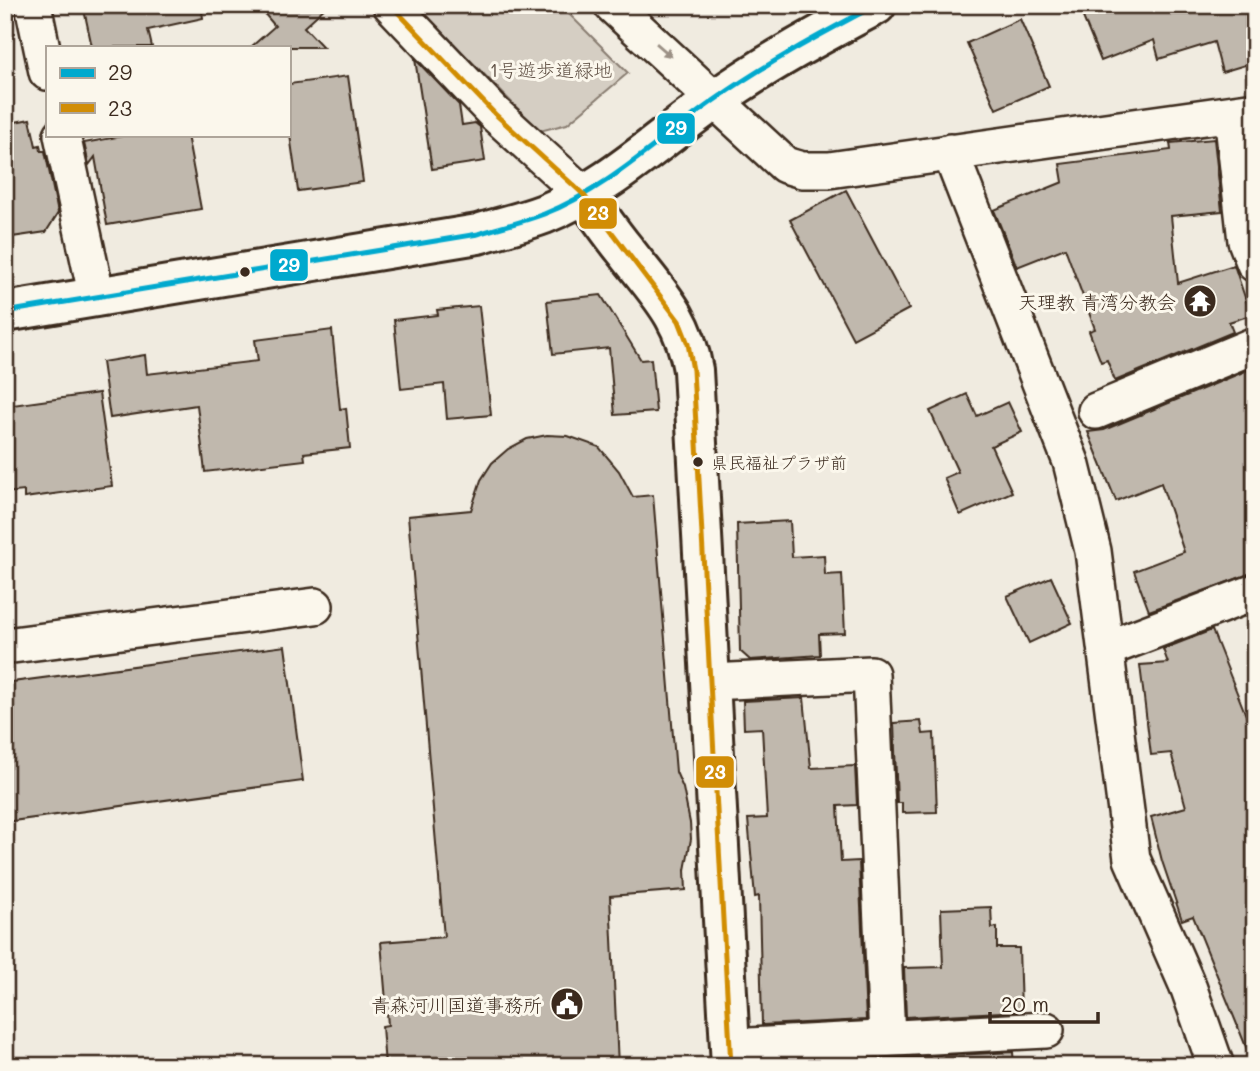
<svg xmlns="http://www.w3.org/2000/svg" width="1260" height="1071" viewBox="0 0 1260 1071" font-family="Mali,'Klee One',sans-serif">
	<rect width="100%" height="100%" fill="#f0ebe0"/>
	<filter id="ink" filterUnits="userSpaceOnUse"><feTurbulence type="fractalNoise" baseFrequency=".0143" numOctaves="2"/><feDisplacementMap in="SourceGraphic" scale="14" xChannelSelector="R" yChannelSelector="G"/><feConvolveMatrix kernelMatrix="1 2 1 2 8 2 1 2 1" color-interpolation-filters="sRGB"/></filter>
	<g filter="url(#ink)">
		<path fill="#d5cec3" stroke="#887c70" stroke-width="2" d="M 416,5 L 560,5 L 628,73 L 567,124 L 540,131 Z"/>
		<g fill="#c0b8ad" stroke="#3b2a1e" stroke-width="2">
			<path d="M 83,5 L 201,5 L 203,18 L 148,30 L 152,47 L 92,47 Z"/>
			<path d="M 257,5 L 328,5 L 304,27 L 323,47 L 251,47 L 275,26 Z"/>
			<path d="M 1078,5 L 1255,5 L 1255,62 L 1222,72 L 1214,42 L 1159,59 L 1154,40 L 1101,61 Z"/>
			<path d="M 1020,19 L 1049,86 L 996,109 L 967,43 Z"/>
			<path d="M 415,59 L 459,105 L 462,125 L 475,123 L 480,127 L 485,161 L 432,169 Z"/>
			<path d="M 348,76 L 363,182 L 298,191 L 289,128 L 289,84 Z"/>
			<path d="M 30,119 L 36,146 L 40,145 L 41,151 L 45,151 L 58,213 L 46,232 L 5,238 L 5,124 Z"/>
			<path d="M 128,135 L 187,135 L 201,209 L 107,225 L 95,157 L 89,165 L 84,143 Z"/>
			<path d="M 1214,139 L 1222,211 L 1171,216 L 1178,283 L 1234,265 L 1251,315 L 1229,322 L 1233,332 L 1115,381 L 1107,360 L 1101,362 L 1089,331 L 1095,329 L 1065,248 L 1017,267 L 994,210 L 1063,182 L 1060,164 L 1171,150 L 1170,143 Z"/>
			<path d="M 846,190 L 909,309 L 853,339 L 790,220 Z"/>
			<path d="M 601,295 L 641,360 L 651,359 L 656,412 L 615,415 L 609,348 L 553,354 L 547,301 Z"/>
			<path d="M 479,306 L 491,415 L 447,419 L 444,384 L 401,389 L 394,320 L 438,315 L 437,310 Z"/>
			<path d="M 332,330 L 340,409 L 346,408 L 350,448 L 304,453 L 305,460 L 205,472 L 197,405 L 110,418 L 102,362 L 145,355 L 147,374 L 258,361 L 255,340 Z"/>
			<path d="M 1248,370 L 1255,385 L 1255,572 L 1149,611 L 1134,571 L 1184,552 L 1161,483 L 1116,501 L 1088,432 L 1104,430 Z"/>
			<path d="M 99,393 L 112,486 L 24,498 L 24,491 L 5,493 L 5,406 Z"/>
			<path d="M 967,394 L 977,416 L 1008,402 L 1022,432 L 991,446 L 1012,492 L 960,515 L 944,478 L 958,472 L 930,411 Z"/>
			<path d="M 547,435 L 568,436 L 599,447 L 619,471 L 633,497 L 653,495 L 676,772 L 683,788 L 690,823 L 691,839 L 685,870 L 686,890 L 610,896 L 618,1066 L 385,1066 L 382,1026 L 388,1025 L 381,942 L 444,937 L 408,516 L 471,510 L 481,480 L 492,463 L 508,449 L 527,439 Z"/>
			<path d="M 790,521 L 792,557 L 824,555 L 825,575 L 842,574 L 845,633 L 819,634 L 820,655 L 750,660 L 740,651 L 737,524 Z"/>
			<path d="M 1051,577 L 1072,623 L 1029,643 L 1007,596 Z"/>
			<path d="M 1212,630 L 1255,738 L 1253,1064 L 1193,916 L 1182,920 L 1162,861 L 1151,817 L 1186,807 L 1171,753 L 1151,755 L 1140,665 L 1168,663 L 1163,649 Z"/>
			<path d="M 285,646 L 303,781 L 5,822 L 5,683 Z"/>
			<path d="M 804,698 L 811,768 L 855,766 L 857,805 L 838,806 L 841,862 L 859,861 L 866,1020 L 762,1025 L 759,896 L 755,897 L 748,819 L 767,818 L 762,728 L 744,729 L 743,701 Z"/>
			<path d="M 921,721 L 923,734 L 934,733 L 937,812 L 902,813 L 902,803 L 897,803 L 894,723 Z"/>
			<path d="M 991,907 L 992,928 L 997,927 L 997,948 L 1019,948 L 1021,1011 L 906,1017 L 904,968 L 943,967 L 941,909 Z"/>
			<path d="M 1013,1052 L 1014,1066 L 764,1065 Z"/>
		</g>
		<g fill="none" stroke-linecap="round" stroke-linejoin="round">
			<defs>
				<g id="street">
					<path d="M 33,5 L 47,72"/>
					<path d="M 391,5 L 495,114 L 583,194"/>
					<path d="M 612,5 L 785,165 L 802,170 L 829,170 L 1255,110"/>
					<path d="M 1232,114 L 1246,241 L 1255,264"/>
					<path d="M 62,135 L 97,298"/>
					<path d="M 950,152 L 1071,462 L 1093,551 L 1132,859 L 1189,989 L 1216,1066"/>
					<path d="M 1096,411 L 1255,345"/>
					<path d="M 5,646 L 315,606"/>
					<path d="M 1106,649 L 1255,592"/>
					<path d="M 711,682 L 871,674 L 887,1038"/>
					<path d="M 730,1047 L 1046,1030"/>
				</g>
				<path id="secondary" d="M 583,194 C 597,212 610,232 625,250 C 657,292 684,316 693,370 L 731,1066"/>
				<path id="highway" d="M 5,312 L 478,234 C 500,227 523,222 544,214 C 608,189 661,137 716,99 C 767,63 821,34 876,5"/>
			</defs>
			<use href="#street" stroke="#3b2a1e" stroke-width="40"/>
			<use href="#secondary" stroke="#3b2a1e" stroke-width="44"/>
			<use href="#highway" stroke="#3b2a1e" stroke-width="44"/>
			<use href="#street" stroke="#fbf7ec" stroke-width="35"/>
			<use href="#secondary" stroke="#fbf7ec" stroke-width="38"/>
			<use href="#highway" stroke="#fbf7ec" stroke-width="38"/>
			<defs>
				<path id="bus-1" d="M 5,312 L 478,234 C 500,227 523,222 544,214 C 608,189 661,137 716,99 C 767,63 821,34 876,5"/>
				<path id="bus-2" d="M 391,5 L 495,114 L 583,194 L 679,321 L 688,344 L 693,370 L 731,1066"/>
			</defs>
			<use href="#bus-1" stroke="#fbf7ec" stroke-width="10"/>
			<use href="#bus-2" stroke="#fbf7ec" stroke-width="10"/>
			<use href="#bus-1" stroke="#00a9ce" stroke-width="5"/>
			<use href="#bus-2" stroke="#d18d06" stroke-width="5"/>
		</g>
		<defs><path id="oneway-solid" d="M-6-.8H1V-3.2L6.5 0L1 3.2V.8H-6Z" transform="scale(1.75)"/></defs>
		<use fill="#9b9085" href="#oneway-solid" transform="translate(664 50) rotate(41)"/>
	</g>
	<defs>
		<symbol id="temple-disc" viewBox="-11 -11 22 22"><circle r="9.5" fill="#3b2a1e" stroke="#fbf7ec"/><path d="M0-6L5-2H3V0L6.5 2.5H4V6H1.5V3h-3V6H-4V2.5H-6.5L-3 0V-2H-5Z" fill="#fff"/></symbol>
		<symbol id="civic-disc" viewBox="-11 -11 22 22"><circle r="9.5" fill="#3b2a1e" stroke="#fbf7ec"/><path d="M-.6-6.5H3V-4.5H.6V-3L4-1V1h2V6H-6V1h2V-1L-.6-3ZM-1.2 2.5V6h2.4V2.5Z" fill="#fff"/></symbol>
	</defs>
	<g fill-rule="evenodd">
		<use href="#temple-disc" x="1181" y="282" width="38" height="38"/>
		<use href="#civic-disc" x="548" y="985" width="38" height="38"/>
	</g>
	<g fill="#3b2a1e" stroke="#fbf7ec" stroke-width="2.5">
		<circle cx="245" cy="272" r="6"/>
		<circle cx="698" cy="462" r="6"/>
	</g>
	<g text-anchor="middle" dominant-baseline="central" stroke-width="6" stroke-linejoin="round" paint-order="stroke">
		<g font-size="17" fill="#3b2a1e" stroke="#fbf7ec" text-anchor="start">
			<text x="711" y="462">県民福祉プラザ前</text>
		</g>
		<g font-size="19" fill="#625347" stroke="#fbf7ec">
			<text x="551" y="69">1号遊歩道緑地</text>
		</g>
		<g font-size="19" fill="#3b2a1e" stroke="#fbf7ec" text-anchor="end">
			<text x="1176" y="301">天理教 青湾分教会</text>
			<text x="542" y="1004">青森河川国道事務所</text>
		</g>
	</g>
	<g stroke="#fbf7ec" stroke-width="2.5">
		<rect x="656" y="112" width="40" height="33" rx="7" fill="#00a9ce"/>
		<rect x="578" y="197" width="40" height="33" rx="7" fill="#d18d06"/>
		<rect x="269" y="248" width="40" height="34" rx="7" fill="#00a9ce"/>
		<rect x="695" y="755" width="40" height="34" rx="7" fill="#d18d06"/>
	</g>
	<g font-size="19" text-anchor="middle" font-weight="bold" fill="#fff">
		<text x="676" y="135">29</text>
		<text x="598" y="220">23</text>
		<text x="289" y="272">29</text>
		<text x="715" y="779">23</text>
	</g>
	<rect width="1260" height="1071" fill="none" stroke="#fbf7ec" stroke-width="28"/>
	<rect x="14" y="14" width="1232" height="1043" fill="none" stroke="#3b2a1e" stroke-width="2.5" filter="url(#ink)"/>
	<rect x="46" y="46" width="245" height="91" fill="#fbf7ec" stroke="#aea59a" stroke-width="2"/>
	<rect x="60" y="68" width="35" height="10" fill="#00a9ce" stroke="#aea59a" stroke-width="2"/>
	<text x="108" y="80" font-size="21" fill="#3b2a1e">29</text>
	<rect x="60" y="103" width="35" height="10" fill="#d18d06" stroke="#aea59a" stroke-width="2"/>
	<text x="108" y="116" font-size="21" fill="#3b2a1e">23</text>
	<path d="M990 1012v10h108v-10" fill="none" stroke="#3b2a1e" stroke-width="3.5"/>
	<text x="1001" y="1012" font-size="21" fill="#3b2a1e" stroke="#fbf7ec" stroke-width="5" paint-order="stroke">20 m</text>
</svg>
